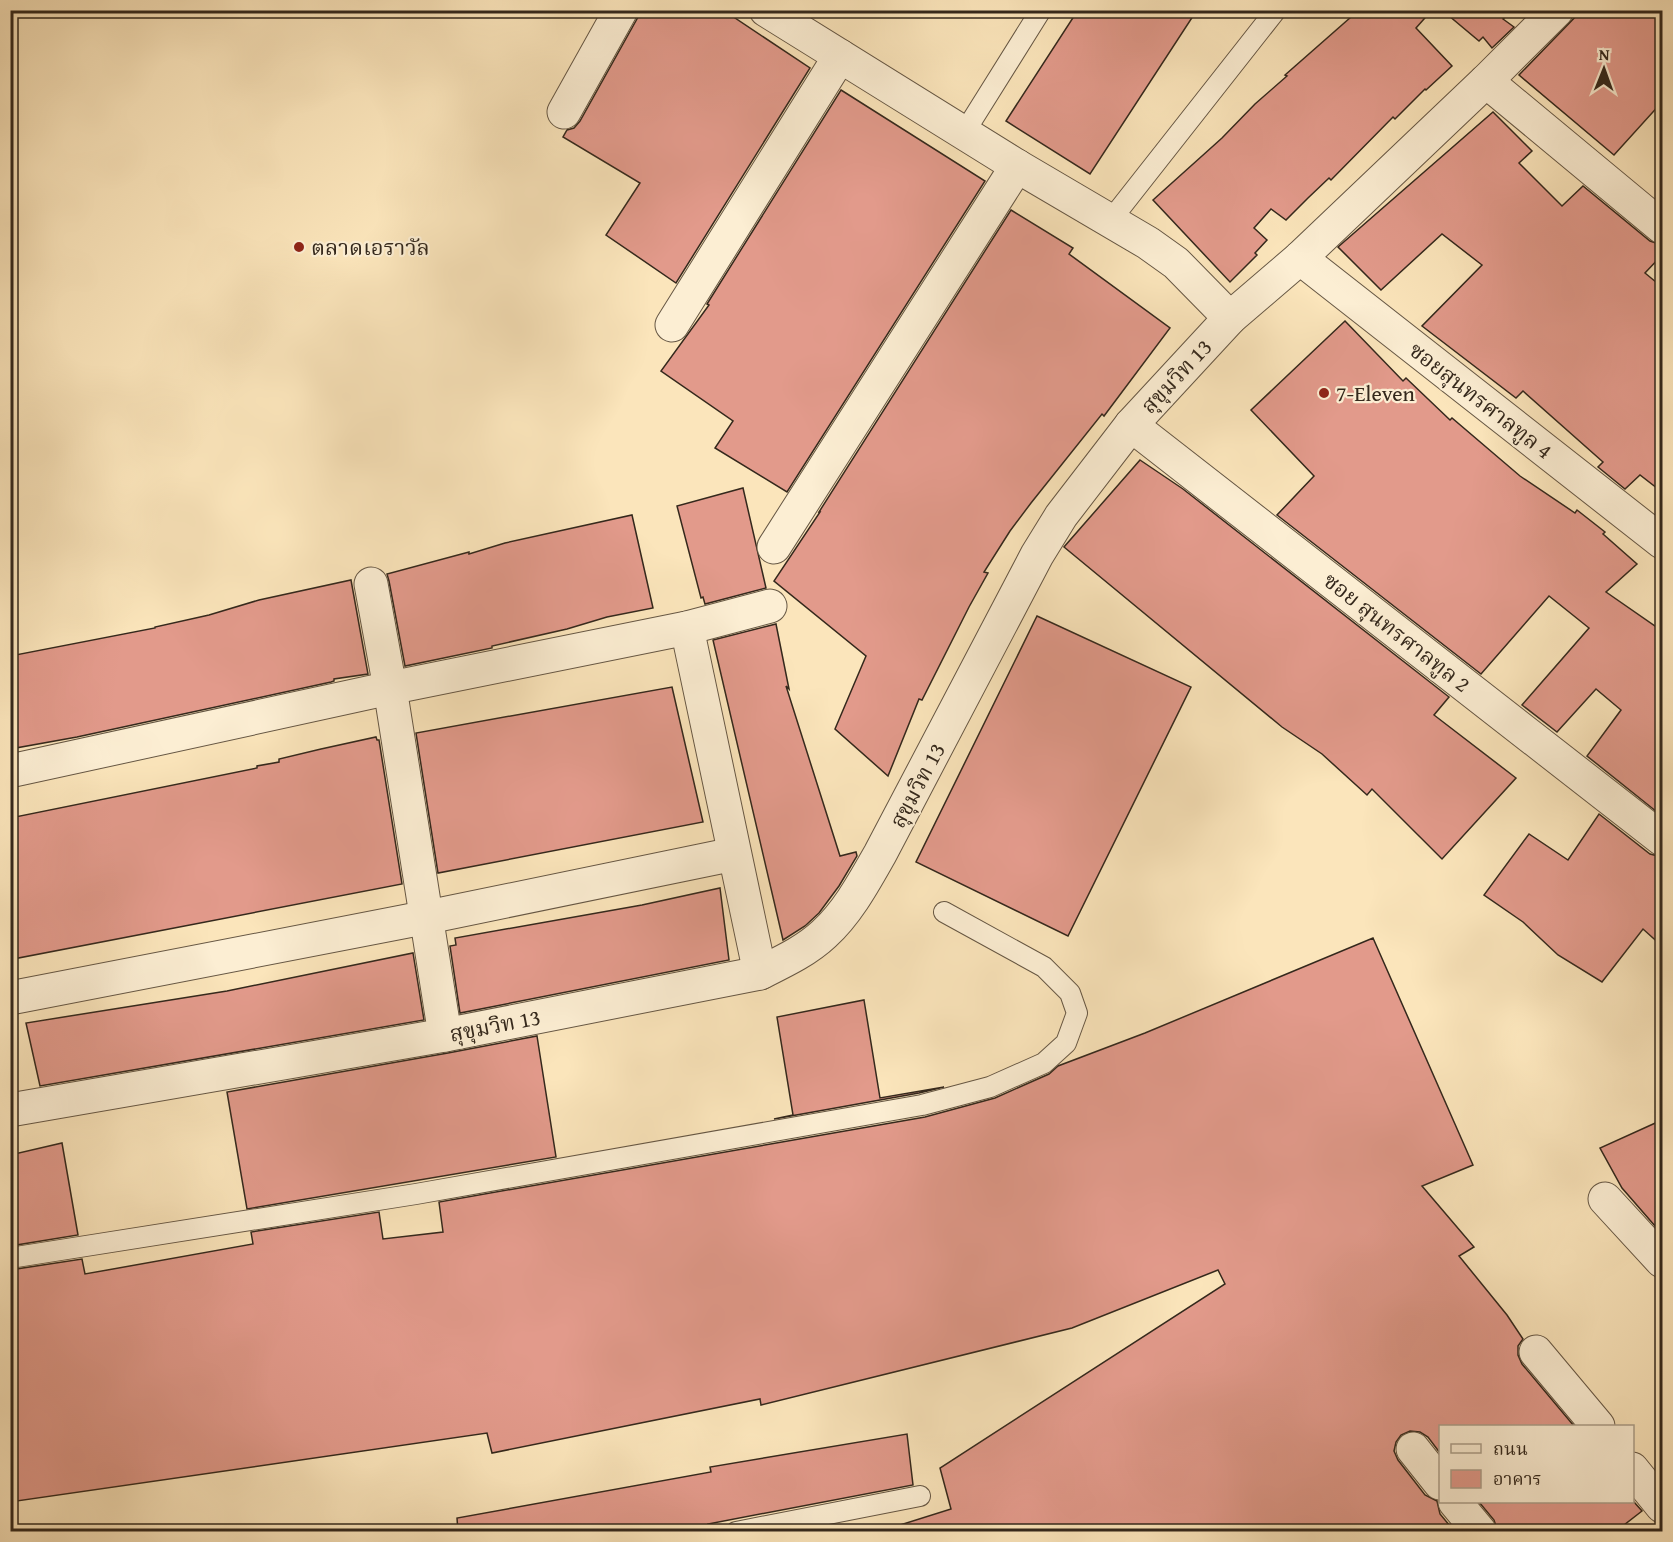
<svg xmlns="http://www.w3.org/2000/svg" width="1673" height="1542" viewBox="0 0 1673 1542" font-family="'Gentium Book Plus','Noto Serif Thai',serif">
	<rect width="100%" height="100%" fill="#fbe5bb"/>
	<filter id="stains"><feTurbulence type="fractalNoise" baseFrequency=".00333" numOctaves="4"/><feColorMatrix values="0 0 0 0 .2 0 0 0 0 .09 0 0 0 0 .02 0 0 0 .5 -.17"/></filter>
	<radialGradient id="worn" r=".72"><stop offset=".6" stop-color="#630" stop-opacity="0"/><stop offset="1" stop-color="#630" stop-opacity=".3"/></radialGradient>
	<g fill="#e29a8b" stroke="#34281c" stroke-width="1.5">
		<path d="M 642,10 L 723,10 L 810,68 L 676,283 L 606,235 L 640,183 L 563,137 L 567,130 L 574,128 L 580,121 Z"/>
		<path d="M 1078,10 L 1197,10 L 1090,174 L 1006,121 Z"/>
		<path d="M 1359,10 L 1432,10 L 1416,28 L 1452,66 L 1426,90 L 1425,89 L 1395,119 L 1393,117 L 1331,180 L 1329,178 L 1308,198 L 1286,220 L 1271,209 L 1254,228 L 1267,240 L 1255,253 L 1257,255 L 1230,282 L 1153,200 L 1222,138 L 1255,104 L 1287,76 L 1285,75 Z"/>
		<path d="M 1442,10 L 1512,10 L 1503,19 L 1514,27 L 1492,48 L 1483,37 L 1479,41 Z"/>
		<path d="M 1582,10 L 1662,10 L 1662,102 L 1614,155 L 1519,75 Z"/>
		<path d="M 841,90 L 985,181 L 787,492 L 715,448 L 733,421 L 661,371 L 709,305 L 707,304 Z"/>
		<path d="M 1493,112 L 1532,151 L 1519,163 L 1562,206 L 1583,186 L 1650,241 L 1662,245 L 1662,255 L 1645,273 L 1662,287 L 1662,492 L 1640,475 L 1625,489 L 1598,467 L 1603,462 L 1523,391 L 1516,398 L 1422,326 L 1482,265 L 1442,234 L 1381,290 L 1338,247 Z"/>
		<path d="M 1011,210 L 1073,248 L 1069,254 L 1170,328 L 1104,416 L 1102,414 L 1031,503 L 1010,531 L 984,572 L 988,573 L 969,607 L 922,700 L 919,699 L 888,776 L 835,729 L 866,656 L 774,581 L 820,512 L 819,512 Z"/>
		<path d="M 1345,321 L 1403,381 L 1406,378 L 1450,420 L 1452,418 L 1520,476 L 1575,513 L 1577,510 L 1605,532 L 1603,534 L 1637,564 L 1606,592 L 1662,631 L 1662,816 L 1587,756 L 1621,710 L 1596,689 L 1557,732 L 1522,705 L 1589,628 L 1549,596 L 1481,674 L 1277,515 L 1314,476 L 1251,410 Z"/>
		<path d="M 1140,460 L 1183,489 L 1449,697 L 1434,715 L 1516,778 L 1442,859 L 1372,789 L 1367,795 L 1322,754 L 1282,727 L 1064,547 Z"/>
		<path d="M 743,488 L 766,588 L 705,604 L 703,597 L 701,598 L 677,506 Z"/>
		<path d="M 632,515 L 653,608 L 607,617 L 567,629 L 492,646 L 492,648 L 405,666 L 389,581 L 387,574 L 469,552 L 469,554 L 505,543 Z"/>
		<path d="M 351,580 L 368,674 L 334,679 L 334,681 L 331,682 L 77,737 L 10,749 L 10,656 L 155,628 L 155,627 L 209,615 L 259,600 Z"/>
		<path d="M 1037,616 L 1191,687 L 1068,936 L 916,862 Z"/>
		<path d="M 776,624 L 789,689 L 786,686 L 840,856 L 856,852 L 857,856 L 839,886 L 819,913 L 805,926 L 783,940 L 713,640 Z"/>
		<path d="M 672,687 L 703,822 L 438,873 L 416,733 Z"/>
		<path d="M 376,737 L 377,740 L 379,740 L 402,884 L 13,959 L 10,944 L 10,818 L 257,768 L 257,766 L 279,762 L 279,759 L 321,749 Z"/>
		<path d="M 1599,814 L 1650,854 L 1662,857 L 1662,946 L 1643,929 L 1602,982 L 1558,955 L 1523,922 L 1484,895 L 1529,834 L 1568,860 Z"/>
		<path d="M 720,888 L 729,960 L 460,1013 L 450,946 L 456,945 L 455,938 L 642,905 Z"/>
		<path d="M 1373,938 L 1473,1165 L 1422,1186 L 1474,1247 L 1459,1256 L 1507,1315 L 1523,1339 L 1518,1346 L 1518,1355 L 1522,1364 L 1574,1426 L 1440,1426 L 1440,1453 L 1428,1437 L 1420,1432 L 1410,1431 L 1401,1435 L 1396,1442 L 1394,1451 L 1398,1460 L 1425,1495 L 1437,1501 L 1440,1514 L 1455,1532 L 901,1532 L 900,1525 L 951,1509 L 940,1468 L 1225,1284 L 1218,1270 L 1072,1328 L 761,1405 L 760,1399 L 492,1453 L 487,1433 L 10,1502 L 10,1270 L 82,1259 L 85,1274 L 253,1244 L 251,1232 L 379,1212 L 383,1239 L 443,1232 L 439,1202 L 925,1117 L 995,1098 L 1049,1074 L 1058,1066 L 1145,1033 Z"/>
		<path d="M 413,953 L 424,1020 L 40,1086 L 26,1023 L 227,991 Z"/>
		<path d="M 864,1000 L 880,1098 L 944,1087 L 919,1093 L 774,1119 L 793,1115 L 777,1017 Z"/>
		<path d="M 537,1036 L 556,1157 L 247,1209 L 227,1092 L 448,1053 Z"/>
		<path d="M 1662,1120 L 1662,1234 L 1622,1188 L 1600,1148 Z"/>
		<path d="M 62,1143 L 78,1235 L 10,1246 L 10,1155 Z"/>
		<path d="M 907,1434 L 913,1485 L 708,1524 L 709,1526 L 680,1532 L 458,1532 L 457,1518 L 711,1472 L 710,1467 Z"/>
		<path d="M 1479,1502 L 1634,1502 L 1642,1511 L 1615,1532 L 1498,1532 L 1494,1520 Z"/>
	</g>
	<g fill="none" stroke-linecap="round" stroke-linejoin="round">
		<defs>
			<g id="lane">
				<path d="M 964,133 L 1041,10"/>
				<path d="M 1110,221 L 1276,10"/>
				<path d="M 10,1258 L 416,1194 L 922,1105 L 990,1087 L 1044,1063 L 1066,1043 L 1077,1013 L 1070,993 L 1044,967 L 944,912"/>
				<path d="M 736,1532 L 920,1496"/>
			</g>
			<g id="street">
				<path d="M 766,10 L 1017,166 L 1148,243 L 1176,263 L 1230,318"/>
				<path d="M 1486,81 L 1662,227"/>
				<path d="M 564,112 L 621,10"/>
				<path d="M 1300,258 L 1662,542"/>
				<path d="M 672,325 L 840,56"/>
				<path d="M 1131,425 L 1662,839"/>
				<path d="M 774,547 L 1017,166"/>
				<path d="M 371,584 L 390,688 L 445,1035"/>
				<path d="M 687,628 L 760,973"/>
				<path d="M 10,771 L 390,688 L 687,628 L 770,606"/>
				<path d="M 10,998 L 428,917 L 734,854"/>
				<path d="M 10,1110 L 445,1035 L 760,973 C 782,962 806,951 824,934 C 848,912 864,882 880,854 L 1037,555 L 1061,516 L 1131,425 L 1230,318 L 1300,258 L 1486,81 L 1557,10"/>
				<path d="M 1605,1199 L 1662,1261"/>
				<path d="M 1536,1352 L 1598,1426"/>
				<path d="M 1413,1449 L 1440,1483"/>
				<path d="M 1632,1469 L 1662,1506"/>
				<path d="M 1455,1502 L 1480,1532"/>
			</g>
		</defs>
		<use href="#lane" stroke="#665744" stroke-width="22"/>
		<use href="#street" stroke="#665744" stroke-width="35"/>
		<use href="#lane" stroke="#fceed3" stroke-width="20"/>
		<use href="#street" stroke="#fceed3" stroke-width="33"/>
	</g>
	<g fill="#8f2418" stroke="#fceed3" stroke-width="2">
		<circle cx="299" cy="247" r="6"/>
		<circle cx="1324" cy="393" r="6"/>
	</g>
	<g text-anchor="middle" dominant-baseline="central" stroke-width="4.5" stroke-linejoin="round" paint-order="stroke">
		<g font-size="22" fill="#34281c" stroke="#fceed3" text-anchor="start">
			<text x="311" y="247">ตลาดเอราวัล</text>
			<text x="1336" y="393">7-Eleven</text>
		</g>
		<g font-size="22" fill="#34281c" stroke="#fceed3">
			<text transform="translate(1176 376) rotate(-47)">สุขุมวิท 13</text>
			<text transform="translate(1481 400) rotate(38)">ซอยสุนทรศาลทูล 4</text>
			<text transform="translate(1397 632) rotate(38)">ซอย สุนทรศาลทูล 2</text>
			<text transform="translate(917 785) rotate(-62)">สุขุมวิท 13</text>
			<text transform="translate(495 1025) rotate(-11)">สุขุมวิท 13</text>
		</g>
	</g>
	<rect width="1673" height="1542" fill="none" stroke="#fbe5bb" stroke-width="36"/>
	<rect x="12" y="12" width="1649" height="1518" fill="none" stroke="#34281c" stroke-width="3"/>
	<rect x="18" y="18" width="1637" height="1506" fill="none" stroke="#34281c" stroke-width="1.5"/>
	<rect x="1439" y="1425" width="195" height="78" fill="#fceed3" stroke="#ac9f8a" stroke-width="1.5"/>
	<rect x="1451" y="1444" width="30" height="9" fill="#fceed3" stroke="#ac9f8a" stroke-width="1.5"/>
	<text x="1493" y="1455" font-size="18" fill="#34281c">ถนน</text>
	<rect x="1451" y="1470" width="30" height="18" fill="#e29a8b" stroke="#ac9f8a" stroke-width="1.5"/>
	<text x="1493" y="1485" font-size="18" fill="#34281c">อาคาร</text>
	<g transform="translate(1604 69) rotate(1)" stroke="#fceed3" stroke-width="4.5" paint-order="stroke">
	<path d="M0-4.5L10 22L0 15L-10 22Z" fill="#34281c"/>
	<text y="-9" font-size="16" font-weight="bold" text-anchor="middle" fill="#34281c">N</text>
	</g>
	<rect width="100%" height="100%" filter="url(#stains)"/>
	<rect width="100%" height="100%" fill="url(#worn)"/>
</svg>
